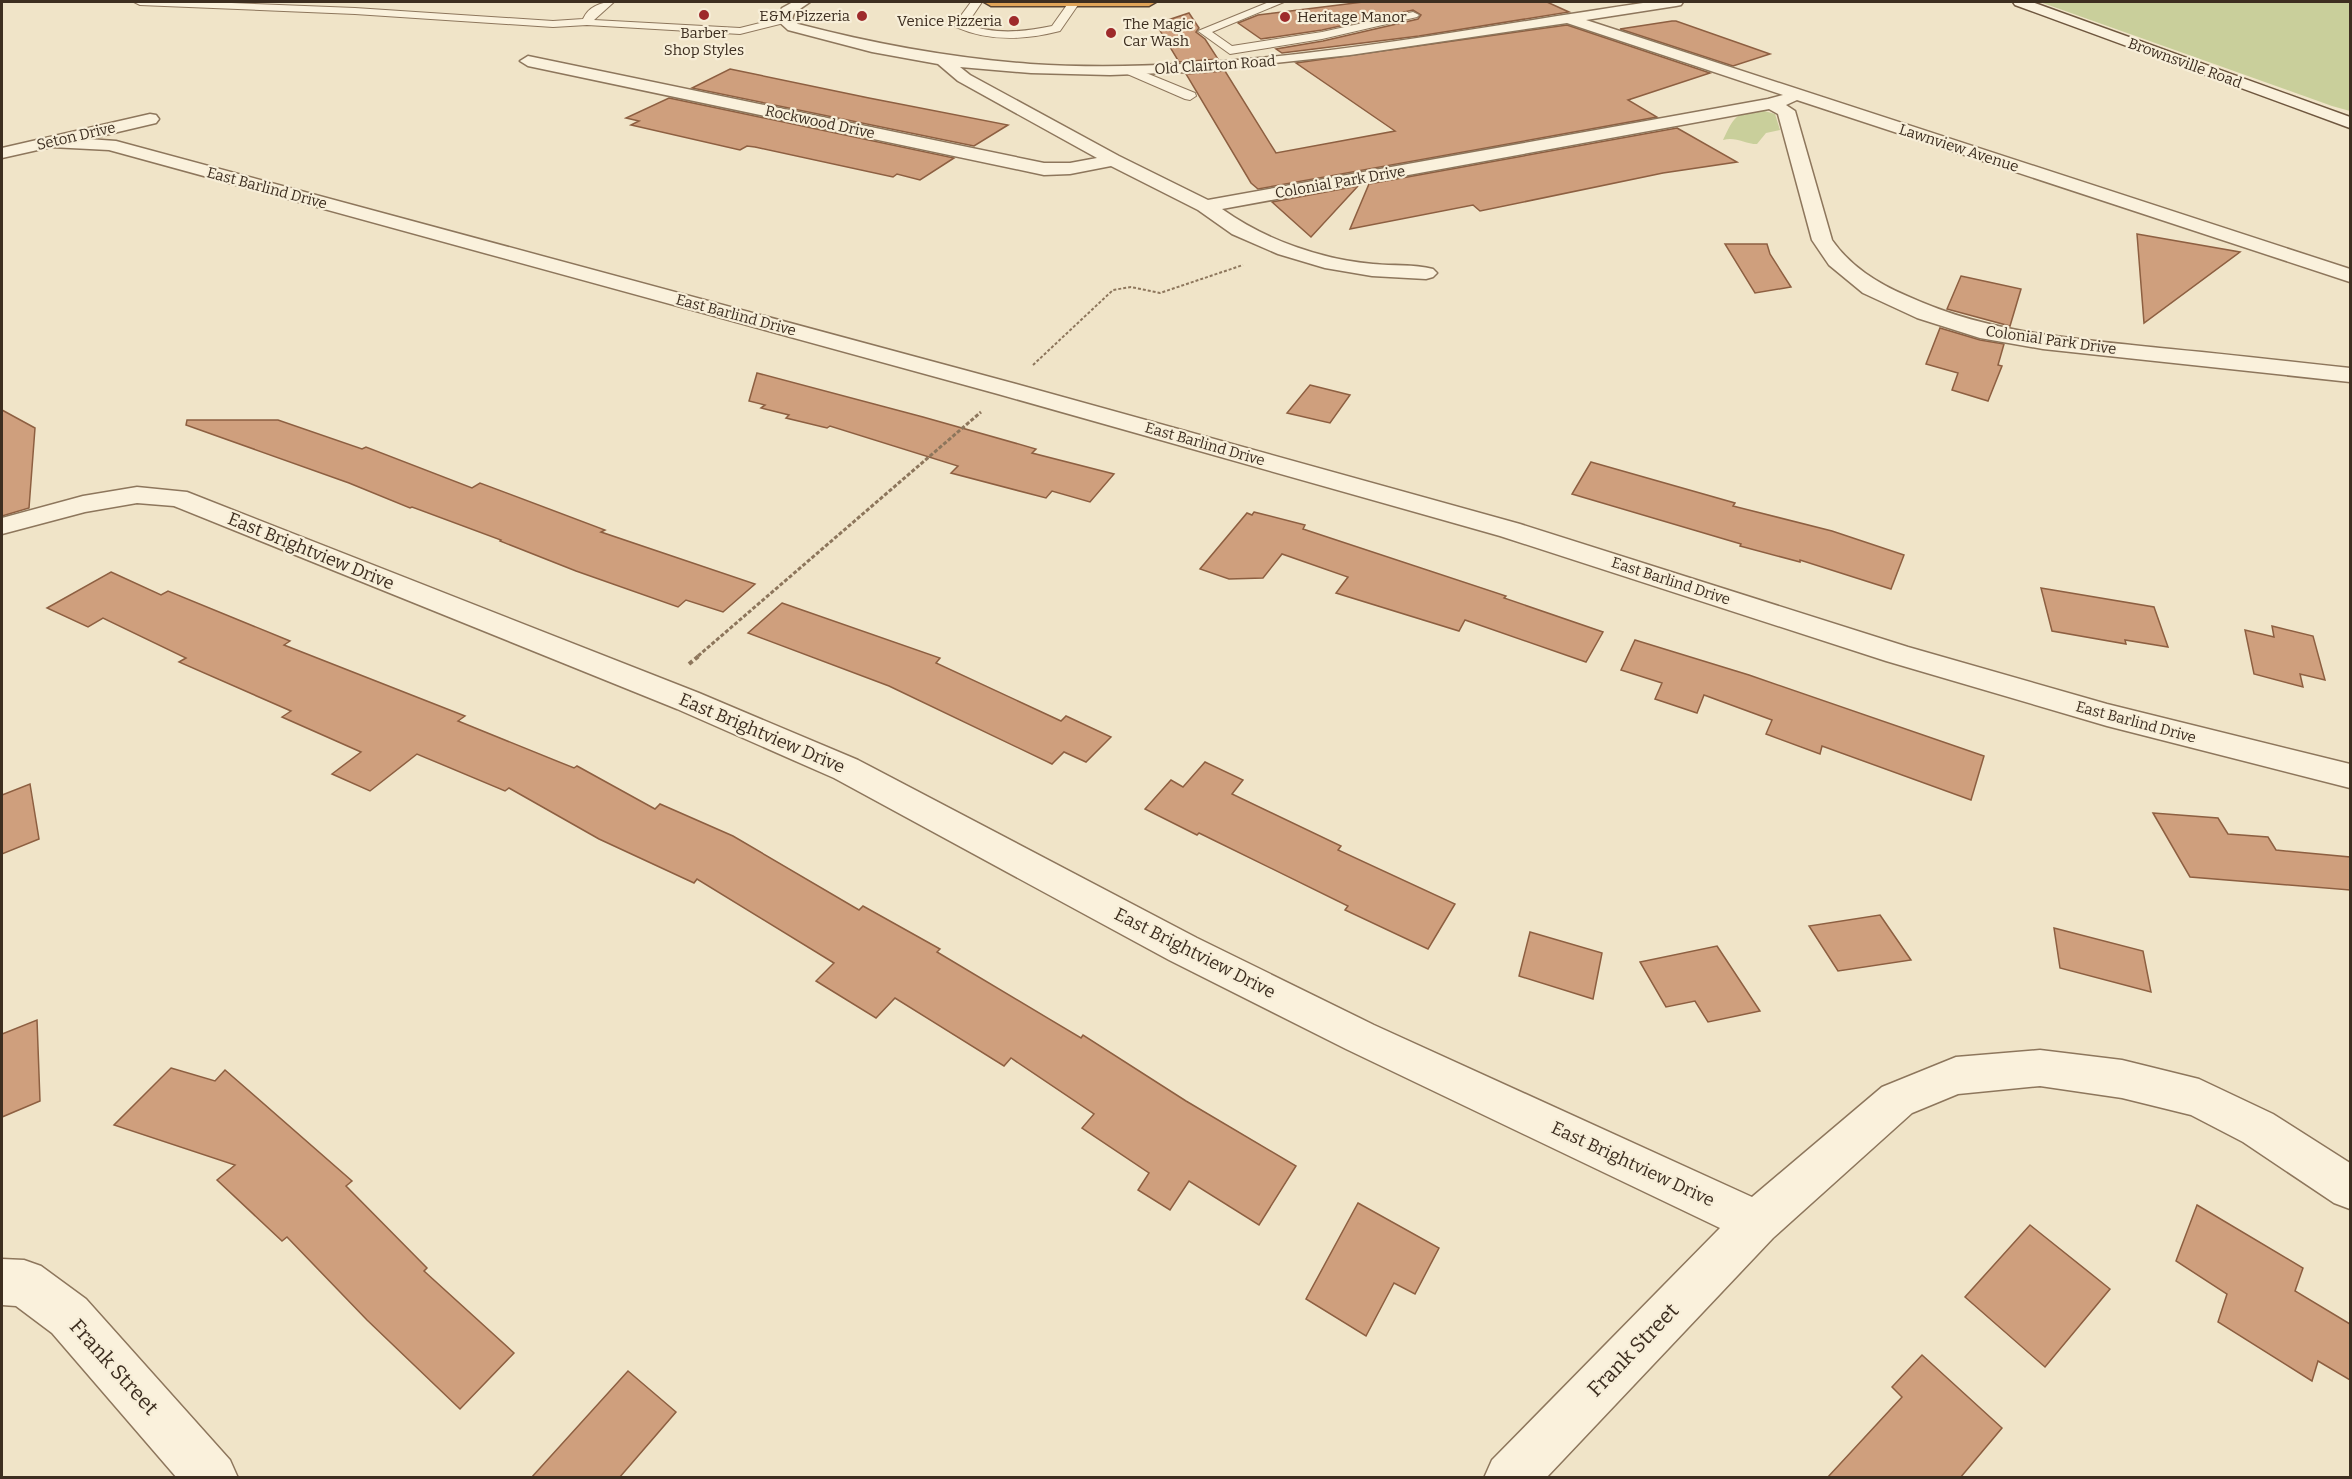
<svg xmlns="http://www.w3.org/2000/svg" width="2352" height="1479" viewBox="0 0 2352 1479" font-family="Bitter,serif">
	<rect width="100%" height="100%" fill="#f0e4c8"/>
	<g fill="#c9cf9b">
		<path d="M 2040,2 L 2350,2 L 2350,111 L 2332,106 Z"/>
		<path d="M 1761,110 L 1775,114 L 1780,130 L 1766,133 L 1757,144 C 1745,144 1735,136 1723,140 C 1734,117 1735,113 1761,110 Z"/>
	</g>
	<g fill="#cf9f7d" stroke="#8d5f41" stroke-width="1.5">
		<path d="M 1363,2 L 1547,2 L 1569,12 L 1419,36 L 1282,53 L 1276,49 L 1323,41 L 1418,19 L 1421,15 L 1413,10 L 1322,30 L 1261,39 L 1238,23 L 1258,15 Z"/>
		<path d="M 1189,13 L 1199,28 L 1196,32 L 1205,39 L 1218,59 L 1179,62 L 1156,24 Z"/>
		<path d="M 1672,21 L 1676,21 L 1770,54 L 1733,66 L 1620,29 Z"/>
		<path d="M 1567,25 L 1710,73 L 1628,100 L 1657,117 L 1258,189 L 1251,183 L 1186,74 L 1225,71 L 1276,153 L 1395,131 L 1296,63 Z"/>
		<path d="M 730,69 L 869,98 L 1008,125 L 974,146 L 692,88 Z"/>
		<path d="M 669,98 L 954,158 L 920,180 L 897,174 L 893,177 L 755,147 L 747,146 L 740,150 L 631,125 L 639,121 L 626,118 Z"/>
		<path d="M 1677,128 L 1737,162 L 1663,173 L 1480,211 L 1473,205 L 1350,229 L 1369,184 Z"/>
		<path d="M 1358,186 L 1311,237 L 1272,202 Z"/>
		<path d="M 2137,234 L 2240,252 L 2144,323 Z"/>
		<path d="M 1725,244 L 1767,244 L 1770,254 L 1791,287 L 1755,293 Z"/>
		<path d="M 1961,276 L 2021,289 L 2010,326 L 1947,309 Z"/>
		<path d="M 1940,328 L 1980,340 L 2004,344 L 1998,365 L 2002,366 L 1988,401 L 1952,390 L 1958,373 L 1926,364 Z"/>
		<path d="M 757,373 L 923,417 L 1036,449 L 1032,453 L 1114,474 L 1090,502 L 1052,491 L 1046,498 L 951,473 L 958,466 L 830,426 L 827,428 L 786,418 L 789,415 L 761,408 L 765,405 L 749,401 Z"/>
		<path d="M 1310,385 L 1350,395 L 1330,423 L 1287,413 Z"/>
		<path d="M 2,410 L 35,428 L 29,508 L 2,516 Z"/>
		<path d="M 187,420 L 278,420 L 362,449 L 366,447 L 472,488 L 480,483 L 605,530 L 601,532 L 755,584 L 723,612 L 686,600 L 678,607 L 576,571 L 500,541 L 501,540 L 412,507 L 410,508 L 349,483 L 186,425 Z"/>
		<path d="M 1591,462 L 1735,503 L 1733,506 L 1832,531 L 1904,555 L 1891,589 L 1800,560 L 1800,562 L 1740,546 L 1741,544 L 1572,494 Z"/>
		<path d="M 1254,512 L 1305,525 L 1303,529 L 1506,596 L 1504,598 L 1603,632 L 1586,662 L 1465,620 L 1459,631 L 1336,593 L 1348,577 L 1282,554 L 1263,578 L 1229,579 L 1200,569 L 1247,513 L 1252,515 Z"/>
		<path d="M 111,572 L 161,595 L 168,591 L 290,641 L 284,645 L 465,716 L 458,721 L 574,768 L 577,766 L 655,809 L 660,804 L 733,836 L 859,910 L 863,906 L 940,949 L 937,952 L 1081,1038 L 1083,1035 L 1186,1101 L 1296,1166 L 1259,1225 L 1189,1181 L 1170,1210 L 1138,1190 L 1149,1173 L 1082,1128 L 1094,1114 L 1011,1058 L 1004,1066 L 895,998 L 876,1018 L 816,981 L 834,963 L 697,879 L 694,883 L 599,839 L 509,788 L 505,791 L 417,754 L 370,791 L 332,774 L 361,752 L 282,717 L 291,711 L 179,662 L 186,658 L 103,618 L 88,627 L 47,608 Z"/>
		<path d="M 2041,588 L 2154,607 L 2168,647 L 2125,640 L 2126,644 L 2052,631 Z"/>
		<path d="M 782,603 L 940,658 L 936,663 L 1061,721 L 1066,716 L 1111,737 L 1086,762 L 1064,752 L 1052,764 L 889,686 L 748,633 Z"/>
		<path d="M 2272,626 L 2313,636 L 2325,680 L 2300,674 L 2303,687 L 2254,674 L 2245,630 L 2274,637 Z"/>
		<path d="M 1635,640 L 1749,675 L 1984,756 L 1971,800 L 1822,746 L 1820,754 L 1766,734 L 1772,720 L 1704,695 L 1697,713 L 1655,699 L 1662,683 L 1621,670 Z"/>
		<path d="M 1205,762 L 1243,780 L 1232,794 L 1341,846 L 1338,850 L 1455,904 L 1428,949 L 1345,910 L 1348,906 L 1199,833 L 1197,835 L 1145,809 L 1171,780 L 1183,787 Z"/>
		<path d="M 30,784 L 39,839 L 2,854 L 2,795 Z"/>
		<path d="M 2153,813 L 2218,818 L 2228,834 L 2268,837 L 2276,850 L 2350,857 L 2350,890 L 2190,877 Z"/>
		<path d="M 1880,915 L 1911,960 L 1838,971 L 1809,926 Z"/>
		<path d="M 2054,928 L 2143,951 L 2151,992 L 2060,968 Z"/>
		<path d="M 1530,932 L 1602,953 L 1593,999 L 1519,976 Z"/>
		<path d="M 1717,946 L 1760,1011 L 1708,1022 L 1695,1001 L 1666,1007 L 1640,962 Z"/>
		<path d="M 37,1020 L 40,1101 L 2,1117 L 2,1034 Z"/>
		<path d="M 171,1068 L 215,1081 L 225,1070 L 352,1181 L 346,1186 L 427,1268 L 424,1271 L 514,1353 L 460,1409 L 367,1320 L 287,1237 L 282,1241 L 217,1180 L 235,1165 L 114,1125 Z"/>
		<path d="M 1358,1203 L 1439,1248 L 1415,1294 L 1394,1283 L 1366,1336 L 1306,1299 Z"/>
		<path d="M 2197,1205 L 2303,1268 L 2295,1291 L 2350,1324 L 2350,1380 L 2318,1361 L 2312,1381 L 2218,1322 L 2227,1294 L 2176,1261 Z"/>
		<path d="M 2030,1225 L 2110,1289 L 2045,1367 L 1965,1297 Z"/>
		<path d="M 1922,1355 L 2002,1428 L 1960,1478 L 1827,1478 L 1902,1397 L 1892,1387 Z"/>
		<path d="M 628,1371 L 676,1412 L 619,1478 L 531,1478 Z"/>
	</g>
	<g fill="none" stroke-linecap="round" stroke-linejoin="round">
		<defs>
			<g id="lane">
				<path d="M 134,2 L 207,2 L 355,8 L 553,21 L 583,19 C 589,6 601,2 614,2 L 594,20 L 740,28 L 784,17 L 790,20 L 788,22 L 740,34 L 587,25 L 553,27 L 355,14 L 140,5 Z"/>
				<path d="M 971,2 L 982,2 L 967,24 C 994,35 1024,32 1052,26 L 1069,2 L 1080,2 L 1060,31 C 1025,40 990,42 956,27 L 954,25 Z"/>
				<path d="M 1269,2 L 1284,2 L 1212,32 L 1232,46 L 1322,32 L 1413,12 L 1419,15 L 1417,17 L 1322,39 L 1230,54 L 1198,31 Z"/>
				<path d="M 1129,66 L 1195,93 L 1196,96 L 1190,100 L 1185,99 L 1125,73 L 1123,70 L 1125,67 Z"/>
			</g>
			<g id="street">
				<path d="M 793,2 L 810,2 L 794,13 L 792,19 L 798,24 C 875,44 951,58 1030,64 C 1235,77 1448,31 1650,2 L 1683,2 L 1681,5 L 1676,6 L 1586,20 L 2350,269 L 2350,282 L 1797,100 L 1786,105 L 1795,111 L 1832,240 C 1851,267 1877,283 1907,296 C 1990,334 2071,338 2160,348 C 2223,354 2287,361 2350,368 L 2350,382 L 2043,349 L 1980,338 L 1917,318 L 1863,293 L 1829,265 L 1812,240 L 1778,114 L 1769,109 L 1222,209 C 1266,240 1319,259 1373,264 C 1393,266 1414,264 1433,269 L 1437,273 L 1433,277 L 1426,279 L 1372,276 L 1325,268 L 1278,254 L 1232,234 L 1198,210 L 1111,166 L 1070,174 L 1044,175 L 528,66 L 520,61 L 528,56 L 1044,163 L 1070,163 L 1097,158 L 958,81 L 938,64 L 872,52 L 788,30 L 777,20 L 782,8 ZM 1567,23 L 1783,95 L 1768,99 L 1208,200 L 1119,156 L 970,75 L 960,67 L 1031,73 L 1110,75 L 1190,72 L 1350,55 Z"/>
				<path d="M 150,114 L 156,115 L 159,119 L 156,123 L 88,139 L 116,141 L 1016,384 L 1520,524 L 1908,647 L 2107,704 L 2350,764 L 2350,788 L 2107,726 L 1886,661 L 1500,536 L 998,394 L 109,150 L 51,147 L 2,158 L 2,148 Z"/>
				<path d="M 137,487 L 187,492 L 699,693 L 858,760 L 1197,938 L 1374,1025 L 1752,1197 L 1882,1087 L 1956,1057 L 2040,1050 L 2122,1060 L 2199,1079 L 2273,1114 L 2350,1163 L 2350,1209 L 2334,1203 L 2243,1142 L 2191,1115 L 2122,1098 L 2040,1086 L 1958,1094 L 1912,1113 L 1773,1238 L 1546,1478 L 1484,1478 L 1492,1460 L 1720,1228 L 1346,1049 L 1169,960 L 834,778 L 677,709 L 174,506 L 137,503 L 85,512 L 2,534 L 2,518 L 83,496 Z"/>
				<path d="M 2,1259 L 24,1260 L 41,1266 L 86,1299 L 230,1460 L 238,1478 L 177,1478 L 52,1333 L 16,1306 L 2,1305 Z"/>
			</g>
			<path id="secondary" d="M 2013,2 L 2032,2 L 2350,117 L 2350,128 L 2015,5 Z"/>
			<path id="highway" d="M 984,2 L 1156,2 L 1149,6 L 991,6 Z"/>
		</defs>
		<use href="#lane" stroke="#8d765c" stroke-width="2"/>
		<use href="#street" stroke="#8d765c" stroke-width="3"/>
		<use href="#secondary" stroke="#6f573f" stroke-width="3"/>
		<use href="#highway" stroke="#5b4430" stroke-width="3"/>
		<path stroke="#8d765c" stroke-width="2" stroke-dasharray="3 2" stroke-linecap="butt" d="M 1033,365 L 1113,290 L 1131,287 L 1160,293 L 1243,265"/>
		<path stroke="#8d765c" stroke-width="3" stroke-dasharray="4 2" stroke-linecap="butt" d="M 698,656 L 981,412"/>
		<path stroke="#8d765c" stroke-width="4" stroke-dasharray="4.5 3" stroke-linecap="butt" d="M 689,664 L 700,655"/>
		<use href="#lane" fill="#faf1dc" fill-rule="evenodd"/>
		<use href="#street" fill="#faf1dc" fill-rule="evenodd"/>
		<use href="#secondary" fill="#faf1dc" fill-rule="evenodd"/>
		<use href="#highway" fill="#e0a458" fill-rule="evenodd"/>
	</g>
	<g fill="#9e2a2b" stroke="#f7eed8" stroke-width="2">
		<circle cx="704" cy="15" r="6"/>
		<circle cx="862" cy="16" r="6"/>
		<circle cx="1285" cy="17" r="6"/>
		<circle cx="1014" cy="21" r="6"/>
		<circle cx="1111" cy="33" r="6"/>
	</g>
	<g text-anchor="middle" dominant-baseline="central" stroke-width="4.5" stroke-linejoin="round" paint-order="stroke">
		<g font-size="15" fill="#3d2e20" stroke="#f7eed8" text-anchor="end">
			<text x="850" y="16">E&amp;M Pizzeria</text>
			<text x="1297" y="17" text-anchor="start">Heritage Manor</text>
			<text x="1002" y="21">Venice Pizzeria</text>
			<text x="1123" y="24" text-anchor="start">The Magic<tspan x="1123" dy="17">Car Wash</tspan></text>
			<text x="704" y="33" text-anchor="middle">Barber<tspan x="704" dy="17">Shop Styles</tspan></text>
		</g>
		<g font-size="15" fill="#3d2e20" stroke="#f7eed8">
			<text transform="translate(2185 63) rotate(20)">Brownsville Road</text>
			<text transform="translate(1215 65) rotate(-4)">Old Clairton Road</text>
			<text transform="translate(820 122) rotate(12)">Rockwood Drive</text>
			<text transform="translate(76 136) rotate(-13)">Seton Drive</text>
			<text transform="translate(1959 148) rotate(18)">Lawnview Avenue</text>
			<text transform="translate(1340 182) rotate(-10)">Colonial Park Drive</text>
			<text transform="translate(267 188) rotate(15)">East Barlind Drive</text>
			<text transform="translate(736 315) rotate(15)">East Barlind Drive</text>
			<text transform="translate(2051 340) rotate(8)">Colonial Park Drive</text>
			<text transform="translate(1205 444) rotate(16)">East Barlind Drive</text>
			<text transform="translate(1671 581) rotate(18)">East Barlind Drive</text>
			<text transform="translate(2136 722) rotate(15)">East Barlind Drive</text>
		</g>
		<g font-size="18" fill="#3d2e20" stroke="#f7eed8">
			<text transform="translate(311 551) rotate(22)">East Brightview Drive</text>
			<text transform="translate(762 733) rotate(23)">East Brightview Drive</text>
			<text transform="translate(1195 953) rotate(27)">East Brightview Drive</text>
			<text transform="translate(1633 1164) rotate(25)">East Brightview Drive</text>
		</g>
		<g font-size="21" fill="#3d2e20" stroke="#f7eed8">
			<text transform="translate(1633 1350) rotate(-46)">Frank Street</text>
			<text transform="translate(114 1367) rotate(48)">Frank Street</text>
		</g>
	</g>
	<rect width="2352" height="1479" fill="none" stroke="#3d2e20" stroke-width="6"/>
</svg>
